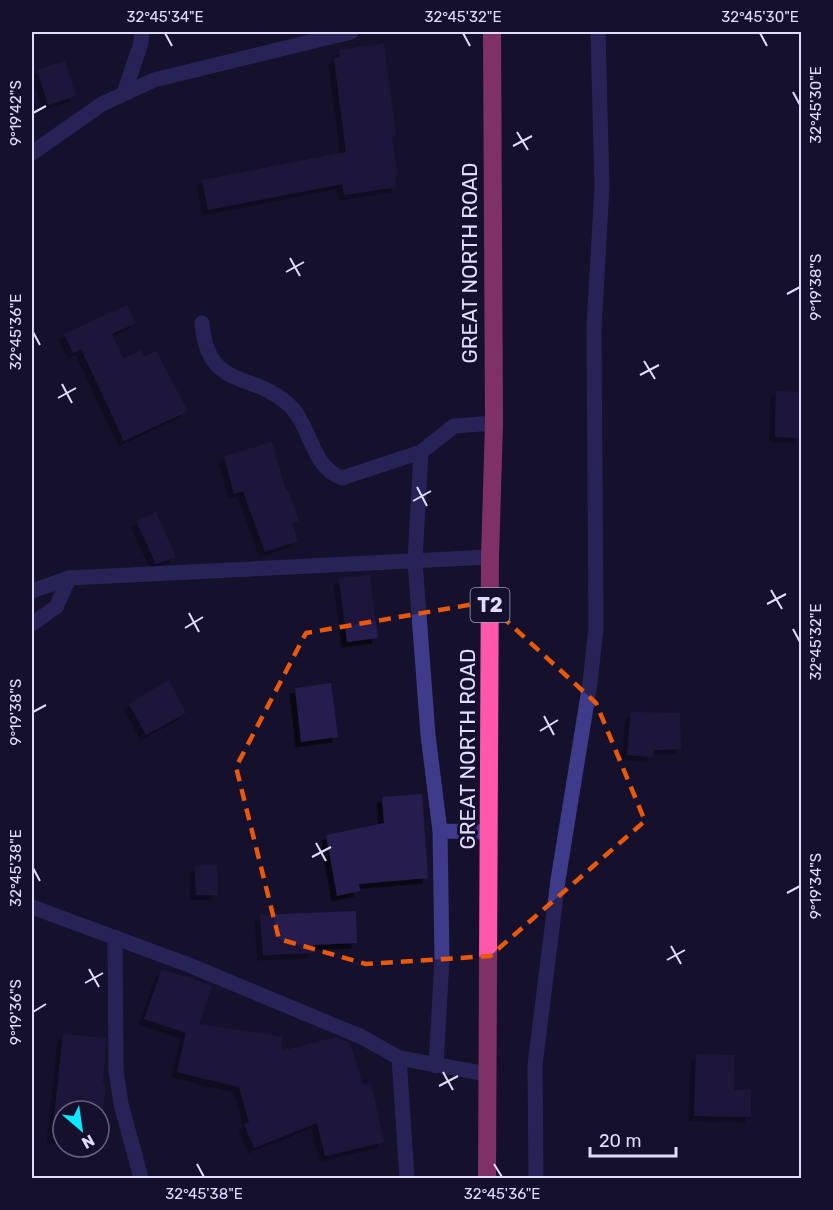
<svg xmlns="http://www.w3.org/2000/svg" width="833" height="1210" viewBox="0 0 833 1210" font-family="Rubik,sans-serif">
	<defs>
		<filter id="shadow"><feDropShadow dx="-5.5" dy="5.5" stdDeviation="0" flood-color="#0009"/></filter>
	</defs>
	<rect width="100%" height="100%" fill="#15112c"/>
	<g fill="#261c4d" filter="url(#shadow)">
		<path d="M 384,43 L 396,136 L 392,137 L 398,176 L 395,177 L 397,187 L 344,195 L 342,184 L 208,210 L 202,180 L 346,152 L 334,58 L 340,57 L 339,50 Z"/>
		<path d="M 65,61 L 76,96 L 48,105 L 37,70 Z"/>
		<path d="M 127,305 L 136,323 L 112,334 L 123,359 L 140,350 L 144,357 L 156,351 L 188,411 L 124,441 L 81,349 L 73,353 L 64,334 Z"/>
		<path d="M 776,391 L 801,392 L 801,438 L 775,437 Z"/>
		<path d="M 272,442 L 286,491 L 288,490 L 299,521 L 292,523 L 298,541 L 265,552 L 243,491 L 234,494 L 224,456 Z"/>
		<path d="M 156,512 L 176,557 L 156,564 L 136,521 Z"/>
		<path d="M 370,575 L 378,638 L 347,642 L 339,579 Z"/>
		<path d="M 169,680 L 186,713 L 146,735 L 129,704 Z"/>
		<path d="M 331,683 L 338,737 L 301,742 L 295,688 Z"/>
		<path d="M 631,712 L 680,713 L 681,749 L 654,750 L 653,757 L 627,755 Z"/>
		<path d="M 422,794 L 428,878 L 359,884 L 360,891 L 337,896 L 326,835 L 384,823 L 382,797 Z"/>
		<path d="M 217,865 L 218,895 L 196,895 L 195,866 Z"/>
		<path d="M 356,911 L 357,943 L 313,945 L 314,953 L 263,955 L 260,915 Z"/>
		<path d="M 162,969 L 212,986 L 199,1024 L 283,1037 L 281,1051 L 336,1037 L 350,1043 L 363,1085 L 371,1084 L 384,1142 L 325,1156 L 317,1123 L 254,1148 L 244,1124 L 249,1122 L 239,1087 L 177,1072 L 186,1033 L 144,1019 Z"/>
		<path d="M 63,1034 L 106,1038 L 103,1084 L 106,1085 L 99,1143 L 99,1111 L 63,1111 L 63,1139 L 52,1138 Z"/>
		<path d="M 696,1054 L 735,1055 L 734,1090 L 751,1090 L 751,1117 L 694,1116 Z"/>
	</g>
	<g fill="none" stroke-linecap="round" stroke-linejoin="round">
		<g stroke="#3e3b8b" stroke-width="15">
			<path d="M 124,93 L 141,43 L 142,32"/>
			<path d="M 32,153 L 102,104 L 154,80 L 351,32"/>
			<path d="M 202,323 C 208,392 252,370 289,405 C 311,425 311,467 342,478 L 421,452 L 454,426 L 494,423"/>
			<path d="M 421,452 L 415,561 L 428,735 L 440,831 L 442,959 L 436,1066"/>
			<path d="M 32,591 L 69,578 L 490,557"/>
			<path d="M 32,624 L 56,607 L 69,578"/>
			<path d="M 440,831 L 489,832"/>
			<path d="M 32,907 L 189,965 L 362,1037 L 399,1058 L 487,1074"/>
			<path d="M 115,937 L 116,1071 L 121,1104 L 141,1178"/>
			<path d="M 399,1058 L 407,1178"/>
			<path d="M 536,1178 L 535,1065 L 558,880 L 590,683 L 596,628 L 594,328 L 602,187 L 598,32"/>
		</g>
		<path stroke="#ff57a9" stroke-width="18" d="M 487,1178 L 490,557 L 494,423 L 492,32"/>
	</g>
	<path d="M0 0H833V1210H0ZM 486,602 L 596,703 L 645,821 L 490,956 L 366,964 L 279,939 L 236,767 L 306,633 Z" fill="#15112c" fill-opacity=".55" fill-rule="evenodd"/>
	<path fill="none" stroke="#e8590c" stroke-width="4.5" stroke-dasharray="12 8" stroke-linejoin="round" d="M 486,602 L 596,703 L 645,821 L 490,956 L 366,964 L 279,939 L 236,767 L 306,633 Z"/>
	<path fill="none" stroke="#dfdcff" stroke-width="2" d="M 165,33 L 172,46M 463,33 L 470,46M 760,33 L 767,46M 793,92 L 800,105M 33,113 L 46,106M 517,132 L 528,150M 513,146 L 532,136M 290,258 L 300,276M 286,272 L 304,262M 787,294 L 800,287M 33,332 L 40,345M 644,361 L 655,379M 640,375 L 659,365M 62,384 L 72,403M 58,398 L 76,388M 417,487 L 427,506M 413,501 L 431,491M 771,590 L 782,609M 767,604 L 786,594M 189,613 L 199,632M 185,628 L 203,617M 793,629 L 800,642M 33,712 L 46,705M 544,716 L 554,735M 540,731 L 558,720M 316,843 L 326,861M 312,857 L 331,847M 33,868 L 40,881M 787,893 L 800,886M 671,946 L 681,964M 667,960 L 685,950M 89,969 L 99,987M 85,983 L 103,973M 33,1012 L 46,1004M 443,1072 L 453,1090M 439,1086 L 458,1076M 197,1164 L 204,1177M 494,1164 L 502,1177"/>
	<g text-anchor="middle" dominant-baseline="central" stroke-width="6" stroke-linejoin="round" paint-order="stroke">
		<rect fill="#15112c" stroke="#a29fc0" stroke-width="1.5" x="470.5" y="588" width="39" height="34" rx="4.5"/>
		<g font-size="20" font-weight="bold" fill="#dfdcff">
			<text x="490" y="605">T2</text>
		</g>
		<g font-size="21" fill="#dfdcff" stroke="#15112c">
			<text transform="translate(469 263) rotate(-90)">GREAT NORTH ROAD</text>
			<text transform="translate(467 749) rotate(-90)">GREAT NORTH ROAD</text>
		</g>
	</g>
	<rect width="833" height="1210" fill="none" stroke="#15112c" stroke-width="66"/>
	<g transform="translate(81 1129) rotate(151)"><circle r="28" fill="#15112c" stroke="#666280" stroke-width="1.5"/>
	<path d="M0-4.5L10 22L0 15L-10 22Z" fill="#08e8ff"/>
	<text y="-9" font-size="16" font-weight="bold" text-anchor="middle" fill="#dfdcff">N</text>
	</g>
	<path d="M590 1147v9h86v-9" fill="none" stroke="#dfdcff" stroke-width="3"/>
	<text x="599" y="1147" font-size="18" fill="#dfdcff" stroke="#15112c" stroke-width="4.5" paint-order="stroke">20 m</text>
	<rect x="33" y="33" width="767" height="1144" fill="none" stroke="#dfdcff" stroke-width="2"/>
	<g font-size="15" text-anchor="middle" fill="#dfdcff">
		<text x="165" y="22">32°45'34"E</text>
		<text x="463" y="22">32°45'32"E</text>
		<text x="760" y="22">32°45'30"E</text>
		<text transform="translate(816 105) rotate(-90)" y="5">32°45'30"E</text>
		<text transform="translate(16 113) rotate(-90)" y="5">9°19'42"S</text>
		<text transform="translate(816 287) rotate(-90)" y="5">9°19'38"S</text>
		<text transform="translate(16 332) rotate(-90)" y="5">32°45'36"E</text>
		<text transform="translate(816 642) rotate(-90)" y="5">32°45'32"E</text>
		<text transform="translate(16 712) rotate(-90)" y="5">9°19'38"S</text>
		<text transform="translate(16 868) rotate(-90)" y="5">32°45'38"E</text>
		<text transform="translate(816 886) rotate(-90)" y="5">9°19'34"S</text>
		<text transform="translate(16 1012) rotate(-90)" y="5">9°19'36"S</text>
		<text x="204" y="1199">32°45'38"E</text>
		<text x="502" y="1199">32°45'36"E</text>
	</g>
</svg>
